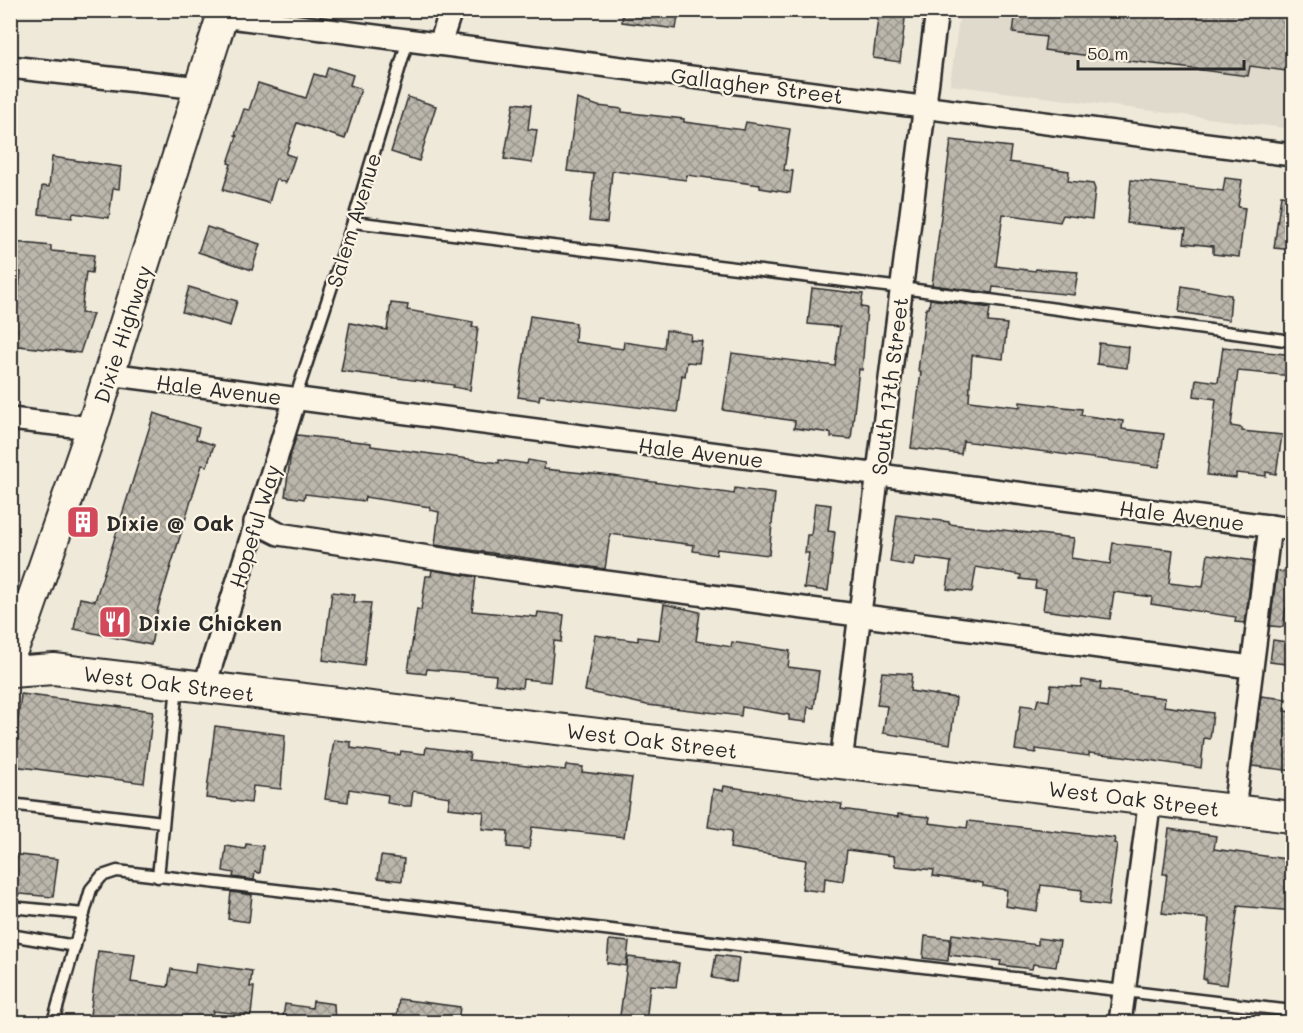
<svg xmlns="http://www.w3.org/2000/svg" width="1303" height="1033" viewBox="0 0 1303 1033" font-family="Mali,sans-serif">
	<defs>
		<pattern id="building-cross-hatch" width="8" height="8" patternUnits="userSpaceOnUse" patternTransform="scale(1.5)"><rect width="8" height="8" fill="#bcb7ac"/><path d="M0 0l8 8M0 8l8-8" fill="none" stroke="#99958c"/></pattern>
	</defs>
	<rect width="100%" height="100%" fill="#efe9da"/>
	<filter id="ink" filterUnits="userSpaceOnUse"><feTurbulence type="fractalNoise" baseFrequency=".0167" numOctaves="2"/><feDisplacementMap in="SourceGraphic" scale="12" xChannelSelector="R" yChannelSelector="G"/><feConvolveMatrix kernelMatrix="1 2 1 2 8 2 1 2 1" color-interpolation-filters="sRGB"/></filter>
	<g filter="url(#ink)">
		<path fill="#e0dacc" d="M 960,11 L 1292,11 L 1292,129 L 950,85 Z"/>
		<g fill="url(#building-cross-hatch)" stroke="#2b2b2b" stroke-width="1.5">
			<path d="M 623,10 L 679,10 L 676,29 L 622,22 Z"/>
			<path d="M 879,10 L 906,10 L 900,62 L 873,58 Z"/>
			<path d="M 1016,10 L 1293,10 L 1293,72 L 1250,66 L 1248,76 L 1044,50 L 1046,37 L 1013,33 Z"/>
			<path d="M 328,67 L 353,75 L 350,85 L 361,89 L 345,139 L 297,123 L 286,154 L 295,157 L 286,183 L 276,179 L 269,203 L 223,190 L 231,164 L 228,163 L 237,136 L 235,135 L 244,109 L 249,110 L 258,83 L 306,98 L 314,74 L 325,77 Z"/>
			<path d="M 408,97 L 436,106 L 419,161 L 391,152 Z"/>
			<path d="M 577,99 L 598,106 L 622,109 L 622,112 L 684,119 L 684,122 L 744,130 L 746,122 L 790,129 L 784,170 L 793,171 L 790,193 L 760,188 L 760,185 L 687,175 L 686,180 L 614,171 L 612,172 L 607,223 L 589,221 L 594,174 L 567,171 Z"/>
			<path d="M 514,103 L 531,105 L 528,129 L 537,130 L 532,163 L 504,159 Z"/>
			<path d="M 951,140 L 1011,147 L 1009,162 L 1069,171 L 1068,181 L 1093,184 L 1095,189 L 1092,219 L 1063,215 L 1060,222 L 1003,214 L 996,266 L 1035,271 L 1036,269 L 1078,272 L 1074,295 L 993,287 L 992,293 L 932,285 Z"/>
			<path d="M 52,157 L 121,167 L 119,189 L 113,188 L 109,218 L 73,213 L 72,218 L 39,214 L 42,186 L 49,187 Z"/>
			<path d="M 1225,178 L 1242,180 L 1238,207 L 1245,208 L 1239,257 L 1213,254 L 1213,246 L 1184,243 L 1186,229 L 1127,223 L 1131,180 L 1223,191 Z"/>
			<path d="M 1281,195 L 1293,196 L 1293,250 L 1274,248 Z"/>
			<path d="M 207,227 L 260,244 L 252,270 L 198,252 Z"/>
			<path d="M 14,242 L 51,246 L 51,251 L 94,255 L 92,273 L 86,272 L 81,313 L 93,314 L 80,353 L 10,345 L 10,306 L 17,306 L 21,272 L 10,271 Z"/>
			<path d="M 1182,286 L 1231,295 L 1229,320 L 1179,312 Z"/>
			<path d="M 189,287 L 237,301 L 230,326 L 182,312 Z"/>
			<path d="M 812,288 L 863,294 L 861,307 L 867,308 L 862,370 L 859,369 L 851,439 L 831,437 L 831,433 L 794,428 L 795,421 L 723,410 L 732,353 L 835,366 L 840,327 L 808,324 Z"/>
			<path d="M 930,299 L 990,308 L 988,322 L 1007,324 L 1003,359 L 972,355 L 969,401 L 1020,407 L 1020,402 L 1082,409 L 1081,415 L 1123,421 L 1122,429 L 1164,434 L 1159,467 L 963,441 L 961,454 L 911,448 L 921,372 L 918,371 L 926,308 L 929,308 Z"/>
			<path d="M 391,303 L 408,305 L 407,310 L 473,322 L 472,327 L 478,327 L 470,390 L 453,387 L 454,385 L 341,371 L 350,323 L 387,330 Z"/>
			<path d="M 530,316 L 576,323 L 575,342 L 623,349 L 624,342 L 664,348 L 666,330 L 691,334 L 690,340 L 702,341 L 699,363 L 687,362 L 685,376 L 682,375 L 677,412 L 540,395 L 539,400 L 518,397 Z"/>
			<path d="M 1099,343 L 1129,347 L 1127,368 L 1097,364 Z"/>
			<path d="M 1223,347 L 1293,355 L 1293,376 L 1238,371 L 1231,426 L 1242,428 L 1242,431 L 1282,435 L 1276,474 L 1266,472 L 1266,476 L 1236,473 L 1236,478 L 1207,475 L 1216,399 L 1194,396 L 1196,379 L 1218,382 Z"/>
			<path d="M 154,413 L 199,428 L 196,439 L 214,445 L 207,466 L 202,465 L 158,608 L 151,645 L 74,629 L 80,598 L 95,601 Z"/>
			<path d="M 297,435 L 371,443 L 371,446 L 499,463 L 499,460 L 527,464 L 528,460 L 545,463 L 544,469 L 613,476 L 734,494 L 735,488 L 775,494 L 769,555 L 717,549 L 716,555 L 693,551 L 694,545 L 610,534 L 605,569 L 435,545 L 439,512 L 430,510 L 430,507 L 365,497 L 364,501 L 305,494 L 304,499 L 285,496 L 291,453 Z"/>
			<path d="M 815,503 L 831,505 L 828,531 L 835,532 L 828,591 L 804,588 L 809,553 L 805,553 L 807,535 L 811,535 Z"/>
			<path d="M 897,515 L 949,522 L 949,524 L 1074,538 L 1071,558 L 1110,564 L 1113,543 L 1173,550 L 1169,583 L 1203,587 L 1208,554 L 1253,561 L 1245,623 L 1235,622 L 1236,617 L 1151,604 L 1152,597 L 1114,592 L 1110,619 L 1043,610 L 1046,589 L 1035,588 L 1036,581 L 1020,579 L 1021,575 L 976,567 L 972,592 L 947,589 L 951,562 L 915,557 L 913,566 L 890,562 Z"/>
			<path d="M 432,570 L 476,577 L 472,611 L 537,617 L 538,612 L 564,615 L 561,642 L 554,641 L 550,682 L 523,679 L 522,688 L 495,684 L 496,675 L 427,669 L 426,674 L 408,672 L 417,609 L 421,610 L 426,576 L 431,576 Z"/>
			<path d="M 1277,571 L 1293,573 L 1293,609 L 1286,608 L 1283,627 L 1270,626 Z"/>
			<path d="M 332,592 L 355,595 L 354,602 L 371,603 L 364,666 L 323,660 Z"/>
			<path d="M 664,604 L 700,612 L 696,641 L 731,647 L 732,642 L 790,651 L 788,667 L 819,671 L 814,708 L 808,707 L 806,722 L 789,720 L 789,715 L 742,707 L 741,716 L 647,705 L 585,691 L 595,635 L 638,641 L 638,637 L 659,640 Z"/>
			<path d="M 1273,640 L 1293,643 L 1293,665 L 1270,662 Z"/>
			<path d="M 882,672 L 912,674 L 910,691 L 956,698 L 950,744 L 883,733 L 887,706 L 877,705 Z"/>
			<path d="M 1082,680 L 1101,683 L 1100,690 L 1165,698 L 1164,706 L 1213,713 L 1210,739 L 1204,738 L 1201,768 L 1122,756 L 1089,753 L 1089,756 L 1036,749 L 1036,753 L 1015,750 L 1021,705 L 1036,707 L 1038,699 L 1049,701 L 1051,685 L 1081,687 Z"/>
			<path d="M 21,694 L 153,711 L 144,783 L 13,766 Z"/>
			<path d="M 1261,696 L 1286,699 L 1284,711 L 1293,712 L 1293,771 L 1252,766 Z"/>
			<path d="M 215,726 L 285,735 L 281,789 L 253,786 L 251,803 L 206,798 Z"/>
			<path d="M 334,740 L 351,742 L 351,748 L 400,755 L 401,751 L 425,754 L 426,747 L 470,753 L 469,760 L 565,770 L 566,765 L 583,767 L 582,772 L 632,778 L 624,837 L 532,827 L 529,849 L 507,847 L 508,831 L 482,829 L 484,812 L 448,808 L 450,797 L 413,791 L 411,806 L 405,806 L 387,803 L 388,795 L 349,789 L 348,802 L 325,799 Z"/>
			<path d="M 724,786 L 842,804 L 841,809 L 898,817 L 898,814 L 930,817 L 929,823 L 967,828 L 968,821 L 1115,838 L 1114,843 L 1117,844 L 1108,906 L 1080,902 L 1082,890 L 1041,885 L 1037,911 L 1005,906 L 1007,890 L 983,886 L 983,883 L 933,876 L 934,870 L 895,866 L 894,856 L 847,850 L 843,881 L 825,878 L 824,892 L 802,889 L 806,860 L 730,848 L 732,831 L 708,827 L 713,789 L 723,791 Z"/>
			<path d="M 1169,829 L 1216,836 L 1214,849 L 1293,860 L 1293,911 L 1238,906 L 1227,985 L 1206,982 L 1206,979 L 1203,979 L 1209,919 L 1162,913 L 1167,874 L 1163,874 Z"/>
			<path d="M 246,844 L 263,846 L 260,873 L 255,872 L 254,880 L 233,877 L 234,873 L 223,871 L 226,846 L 245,849 Z"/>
			<path d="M 10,854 L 58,859 L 53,897 L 10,893 Z"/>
			<path d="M 381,856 L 404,859 L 402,881 L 378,878 Z"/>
			<path d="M 231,892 L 252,895 L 249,922 L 228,919 Z"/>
			<path d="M 952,934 L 1038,945 L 1038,938 L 1060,941 L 1056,967 L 1033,964 L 1032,969 L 1000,965 L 1001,961 L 949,955 Z"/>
			<path d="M 925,936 L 950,939 L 948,961 L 923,958 Z"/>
			<path d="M 609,940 L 629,942 L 626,966 L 607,963 Z"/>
			<path d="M 98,951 L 135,955 L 131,982 L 168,987 L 171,969 L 195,973 L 196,963 L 252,971 L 250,987 L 254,987 L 251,1015 L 213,1011 L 211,1023 L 183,1019 L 183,1023 L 89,1023 Z"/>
			<path d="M 716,955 L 739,958 L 736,982 L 712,978 Z"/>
			<path d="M 628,957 L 679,963 L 676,987 L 650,985 L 646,1023 L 619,1023 Z"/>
			<path d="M 399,999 L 460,1007 L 458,1023 L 396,1023 Z"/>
			<path d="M 313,1001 L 334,1004 L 335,1023 L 282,1023 L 285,1004 L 312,1008 Z"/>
		</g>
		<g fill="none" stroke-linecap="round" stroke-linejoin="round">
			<defs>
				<g id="lane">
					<path d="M 10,11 L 11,10"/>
					<path d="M 353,222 L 902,288 L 1292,341"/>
					<path d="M 295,399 L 353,222 L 408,40"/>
					<path d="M 10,804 L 163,822"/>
					<path d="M 158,877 L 177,686"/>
					<path d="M 10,907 L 84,914"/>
					<path d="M 10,935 L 75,946"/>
					<path d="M 53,1022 L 91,889 L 102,876 L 117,871 L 1292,1011"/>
				</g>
				<g id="street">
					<path d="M 222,16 L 1292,155"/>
					<path d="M 440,44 L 451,10"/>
					<path d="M 10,67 L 200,88"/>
					<path d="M 109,374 L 1292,529"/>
					<path d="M 10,419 L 92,428"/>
					<path d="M 255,522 L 279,534 L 500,568 L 1251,667"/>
					<path d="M 204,688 L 295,399"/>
					<path d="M 841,762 L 937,10"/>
					<path d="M 1234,810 L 1270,526"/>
					<path d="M 1120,1022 L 1150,799"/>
				</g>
				<g id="secondary">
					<path d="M 10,654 L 25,621 L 92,428 L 224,10"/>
					<path d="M 10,672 L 54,669 L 1292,817"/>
				</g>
			</defs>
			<use href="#lane" stroke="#2b2b2b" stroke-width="15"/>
			<use href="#street" stroke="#2b2b2b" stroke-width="26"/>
			<use href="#secondary" stroke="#2b2b2b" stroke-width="34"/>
			<use href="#lane" stroke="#fcf5e5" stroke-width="10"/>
			<use href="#street" stroke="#fcf5e5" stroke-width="21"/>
			<use href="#secondary" stroke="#fcf5e5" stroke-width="30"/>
		</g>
	</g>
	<defs>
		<symbol id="building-square" viewBox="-11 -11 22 22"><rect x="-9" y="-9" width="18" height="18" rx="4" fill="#d1495b" stroke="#fcf5e5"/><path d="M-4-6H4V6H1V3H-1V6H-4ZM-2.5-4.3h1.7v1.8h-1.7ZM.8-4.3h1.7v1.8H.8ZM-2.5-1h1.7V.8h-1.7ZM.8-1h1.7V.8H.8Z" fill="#fff"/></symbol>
		<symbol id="restaurant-square" viewBox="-11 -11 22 22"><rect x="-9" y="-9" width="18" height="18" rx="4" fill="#d1495b" stroke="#fcf5e5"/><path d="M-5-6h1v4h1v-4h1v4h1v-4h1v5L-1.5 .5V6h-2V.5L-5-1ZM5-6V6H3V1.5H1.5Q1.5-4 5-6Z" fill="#fff"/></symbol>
	</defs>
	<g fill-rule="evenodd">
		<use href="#building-square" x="64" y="503" width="38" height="38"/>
		<use href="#restaurant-square" x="96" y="603" width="38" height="38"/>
	</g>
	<g text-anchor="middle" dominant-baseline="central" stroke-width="4.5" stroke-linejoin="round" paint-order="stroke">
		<g font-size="21" fill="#2b2b2b" stroke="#fcf5e5">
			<text transform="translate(757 85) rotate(7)">Gallagher Street</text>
			<text transform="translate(353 220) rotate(-73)">Salem Avenue</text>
			<text transform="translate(122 334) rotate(-72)">Dixie Highway</text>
			<text transform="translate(889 386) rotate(-83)">South 17th Street</text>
			<text transform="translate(219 389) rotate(7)">Hale Avenue</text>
			<text transform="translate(701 452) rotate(7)">Hale Avenue</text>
			<text transform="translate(1182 515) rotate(7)">Hale Avenue</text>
			<text transform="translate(254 526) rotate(-73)">Hopeful Way</text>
			<text transform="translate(169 683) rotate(7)">West Oak Street</text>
			<text transform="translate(652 740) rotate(7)">West Oak Street</text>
			<text transform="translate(1134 798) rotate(7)">West Oak Street</text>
		</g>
		<g font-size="21" font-weight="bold" fill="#2b2b2b" stroke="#fcf5e5" text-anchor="start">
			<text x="106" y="522">Dixie @ Oak</text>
			<text x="138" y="622">Dixie Chicken</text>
		</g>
	</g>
	<rect width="1303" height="1033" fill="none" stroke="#fcf5e5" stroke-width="36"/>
	<rect x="18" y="18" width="1267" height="997" fill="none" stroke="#2b2b2b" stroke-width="2" filter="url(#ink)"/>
	<path d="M1078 60v9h166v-9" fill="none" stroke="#2b2b2b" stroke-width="3"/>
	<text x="1087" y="60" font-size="18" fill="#2b2b2b" stroke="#fcf5e5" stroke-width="4.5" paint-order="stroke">50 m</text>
</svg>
